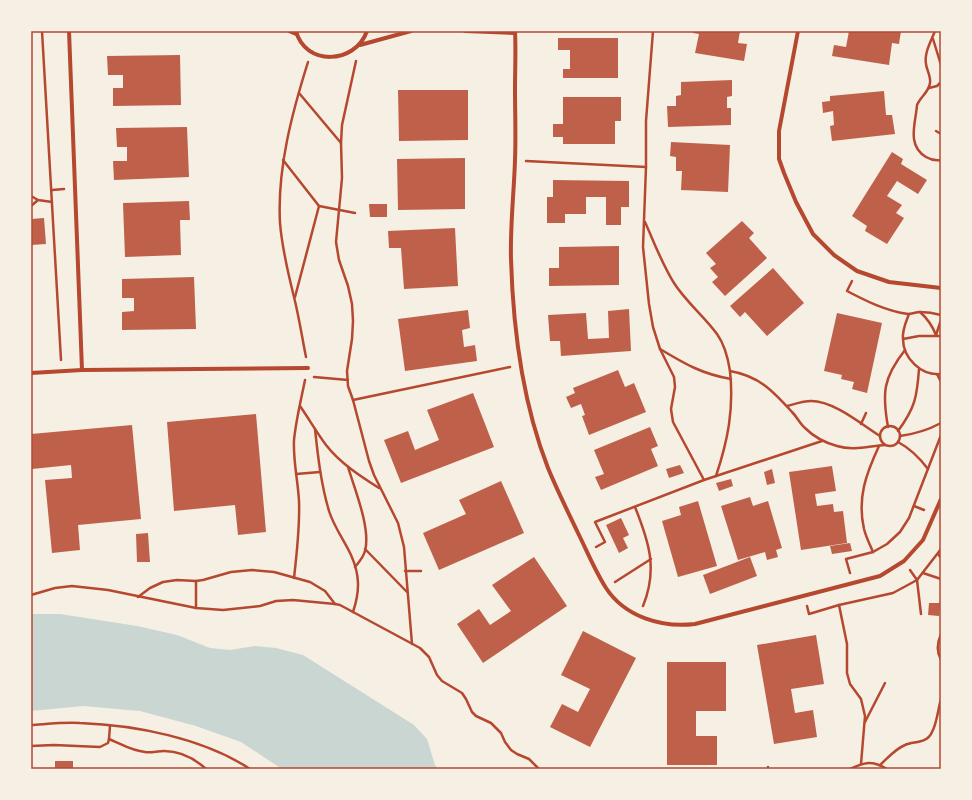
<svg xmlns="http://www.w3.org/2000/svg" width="972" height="800" viewBox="0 0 972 800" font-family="Rubik,sans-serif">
	<rect width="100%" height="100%" fill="#f6efe4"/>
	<path fill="#c9d6d2" d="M 31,614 L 60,614 L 137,626 L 177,635 L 210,648 L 230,650 L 255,646 L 276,648 L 303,655 L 414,725 L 427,739 L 435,765 L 438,769 L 282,769 L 241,742 L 196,726 L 140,711 L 83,706 L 31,711 Z"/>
	<g fill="#bf614a">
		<path d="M 693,31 L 740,31 L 738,43 L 747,44 L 744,61 L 695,53 L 699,34 L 693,33 Z"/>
		<path d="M 849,31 L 901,31 L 899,44 L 892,43 L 889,65 L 832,56 L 834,45 L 846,47 Z"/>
		<path d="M 558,38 L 618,38 L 618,78 L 563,78 L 563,69 L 570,69 L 570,50 L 558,50 Z"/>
		<path d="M 180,55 L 181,105 L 113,106 L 113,88 L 123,88 L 123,75 L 108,75 L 107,56 Z"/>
		<path d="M 732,80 L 732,96 L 727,97 L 727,108 L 731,108 L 731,125 L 668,127 L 667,106 L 676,106 L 676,96 L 681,95 L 681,82 Z"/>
		<path d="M 398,90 L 468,90 L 468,140 L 399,141 Z"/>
		<path d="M 884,91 L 886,115 L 892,115 L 895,134 L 832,141 L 830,126 L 834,125 L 833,111 L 823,113 L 822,102 L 830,101 L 830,96 Z"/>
		<path d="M 563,97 L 621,97 L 621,121 L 615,121 L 615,144 L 563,144 L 563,137 L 553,137 L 553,124 L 563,124 Z"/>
		<path d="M 187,127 L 189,177 L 114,180 L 113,161 L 127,161 L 127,147 L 117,147 L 116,128 Z"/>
		<path d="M 671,142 L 730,145 L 728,192 L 681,190 L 682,171 L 676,171 L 676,157 L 670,156 Z"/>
		<path d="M 892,152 L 903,159 L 901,164 L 927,180 L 918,194 L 897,181 L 887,196 L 902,205 L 896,213 L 904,218 L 887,244 L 865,231 L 867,226 L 852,216 Z"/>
		<path d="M 465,158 L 465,209 L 398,210 L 397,159 Z"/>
		<path d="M 553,180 L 629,181 L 629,207 L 621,207 L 621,225 L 606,225 L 606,197 L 586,197 L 586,214 L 565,214 L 565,223 L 547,223 L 547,197 L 553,197 Z"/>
		<path d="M 189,201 L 190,220 L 180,220 L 181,255 L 125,257 L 123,203 Z"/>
		<path d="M 369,204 L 387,204 L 387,217 L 370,217 Z"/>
		<path d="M 44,218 L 46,244 L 31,245 L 31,219 Z"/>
		<path d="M 742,221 L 754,233 L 749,238 L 767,258 L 725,296 L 712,282 L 718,277 L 710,268 L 716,264 L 706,253 Z"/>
		<path d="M 455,228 L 458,286 L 404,289 L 401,248 L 389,248 L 388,231 Z"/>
		<path d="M 619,246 L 619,285 L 549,286 L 549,268 L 559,268 L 559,247 Z"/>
		<path d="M 773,268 L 804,303 L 767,336 L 745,312 L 740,317 L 730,306 Z"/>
		<path d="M 194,277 L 196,329 L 122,330 L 122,312 L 134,311 L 134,298 L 122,298 L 122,279 Z"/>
		<path d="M 629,309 L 631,351 L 561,356 L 560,341 L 550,341 L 548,315 L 586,313 L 588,339 L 609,338 L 608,311 Z"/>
		<path d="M 468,310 L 470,328 L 462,330 L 464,347 L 475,345 L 477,361 L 405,371 L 398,319 Z"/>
		<path d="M 837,313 L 882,323 L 867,393 L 852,389 L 854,382 L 841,379 L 842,375 L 824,371 Z"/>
		<path d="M 618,370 L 625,387 L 634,383 L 646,412 L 589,435 L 582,416 L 585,415 L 581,404 L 571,408 L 566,397 L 575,393 L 573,388 Z"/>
		<path d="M 473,393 L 494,447 L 401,483 L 384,440 L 408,431 L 415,450 L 439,440 L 427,410 Z"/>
		<path d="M 256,414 L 266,532 L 238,535 L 235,505 L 174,511 L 167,422 Z"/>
		<path d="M 132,425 L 141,519 L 78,525 L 80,550 L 52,553 L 45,480 L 72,478 L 71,465 L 32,469 L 31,434 Z"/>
		<path d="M 650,427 L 658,446 L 651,449 L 658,466 L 601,490 L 595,477 L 604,474 L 594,450 Z"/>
		<path d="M 680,465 L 684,473 L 669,478 L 666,469 Z"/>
		<path d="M 832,466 L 836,491 L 815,494 L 817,506 L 833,504 L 834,512 L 843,511 L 847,543 L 801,550 L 789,472 Z"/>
		<path d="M 772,469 L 775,483 L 767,485 L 764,472 Z"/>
		<path d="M 731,479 L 733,486 L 719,491 L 716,483 Z"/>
		<path d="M 501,481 L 524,533 L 439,570 L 423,533 L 466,514 L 459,500 Z"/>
		<path d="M 750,497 L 753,506 L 768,501 L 782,548 L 776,550 L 778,557 L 767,560 L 765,552 L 738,560 L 721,506 Z"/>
		<path d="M 698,501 L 717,566 L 678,577 L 662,521 L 681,515 L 679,507 Z"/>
		<path d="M 621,518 L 629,535 L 623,538 L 628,548 L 619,553 L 606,525 Z"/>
		<path d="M 148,533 L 150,562 L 137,562 L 136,534 Z"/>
		<path d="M 850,543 L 852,551 L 832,554 L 830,546 Z"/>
		<path d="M 534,557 L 567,606 L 483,663 L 457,624 L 479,609 L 490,625 L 511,611 L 492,585 Z"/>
		<path d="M 750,557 L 757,576 L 710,594 L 703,575 Z"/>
		<path d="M 929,603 L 940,603 L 939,616 L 928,615 Z"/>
		<path d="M 583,631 L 636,658 L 590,747 L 550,727 L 562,704 L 578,712 L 590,689 L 561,675 Z"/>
		<path d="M 816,635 L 824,684 L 791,689 L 795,713 L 813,710 L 817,737 L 774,744 L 757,645 Z"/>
		<path d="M 667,662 L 726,662 L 726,711 L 696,711 L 696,736 L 717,736 L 717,765 L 667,765 Z"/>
		<rect x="55" y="761" width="18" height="8"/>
	</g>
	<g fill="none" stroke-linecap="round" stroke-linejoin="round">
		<g stroke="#b5482f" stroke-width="2.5">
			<path d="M 42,31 L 61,360"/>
			<path d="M 653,31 L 646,121 L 646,167 L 643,247 L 649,304 L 653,327 L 660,349 L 674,377 L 675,387 L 671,409 L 673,422 L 704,480"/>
			<path d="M 935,31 C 931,41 924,53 926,64 C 927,71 931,76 930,83 C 929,92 921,96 917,105 C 916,122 906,145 926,157 C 931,160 935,161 941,160"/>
			<path d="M 933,39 L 941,65"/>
			<path d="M 356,61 L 342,125 L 341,143 L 342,178 L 336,242 L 339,260 L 348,286 L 352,304 L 353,321 L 352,339 L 347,371 L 348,386 L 353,400 L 369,461 L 374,475 L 398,523 L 404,547 L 412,644"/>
			<path d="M 929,88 L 937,86 L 941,82"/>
			<path d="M 299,93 L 341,143"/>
			<path d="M 936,131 L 941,134"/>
			<path d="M 283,160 L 319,206 L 355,213"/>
			<path d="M 526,161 L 646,167"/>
			<path d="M 52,190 L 64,189"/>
			<path d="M 31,196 L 38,200 L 52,202"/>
			<path d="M 31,206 L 38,200"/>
			<path d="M 645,222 C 654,242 662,264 674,283 C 686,302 704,316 717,334 C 725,345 728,358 730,371 C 734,409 728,440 716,476"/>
			<path d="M 852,281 L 847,291 C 866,301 886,311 908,314 C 912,314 916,312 920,312 C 927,312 934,313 941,315"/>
			<path d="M 295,297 L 319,206"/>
			<path d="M 920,312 C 928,319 932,325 936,335"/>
			<path d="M 909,314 C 906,322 902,330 903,339 C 903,358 921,376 941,374"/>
			<path d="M 936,335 L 941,320"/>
			<path d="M 903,339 L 919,336 L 941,336"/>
			<path d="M 660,349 C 685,364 702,374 731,379"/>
			<path d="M 306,357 C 302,337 299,317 294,297 C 288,273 282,248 280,223 C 277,169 292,113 308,62"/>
			<path d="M 730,371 C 759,376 773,391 792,412 C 797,417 800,424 805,428 C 814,437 826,443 837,446 C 853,451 869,446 885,445"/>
			<path d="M 937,374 L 941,382"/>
			<path d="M 314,377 L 348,380"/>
			<path d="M 353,400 L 510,367"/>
			<path d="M 300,406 C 309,419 317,433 326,445 C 340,463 360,476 379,488"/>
			<path d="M 787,406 C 795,404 803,401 811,401 C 834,401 861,424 880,436"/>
			<path d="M 861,424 L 866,413"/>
			<circle cx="890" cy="436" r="10"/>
			<path d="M 888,427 C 882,393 883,378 905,350"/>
			<path d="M 315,429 C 318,457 321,484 329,511 C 334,527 344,540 351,555 C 360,575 360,591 353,612"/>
			<path d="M 898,431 C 915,408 917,397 919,369"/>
			<path d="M 900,436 C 915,434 928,430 941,423"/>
			<path d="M 898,442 C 911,449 919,457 928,469"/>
			<path d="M 348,467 C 355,490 371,529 365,551 C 363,558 359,562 355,567"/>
			<path d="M 296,474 L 320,472"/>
			<path d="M 914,506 L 924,510"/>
			<path d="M 635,507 C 649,542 658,569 643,606"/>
			<path d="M 596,547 L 605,542 L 595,522 L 704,480 L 822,441"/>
			<path d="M 365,549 L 407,592"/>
			<path d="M 873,552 C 870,545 866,537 864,529 C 857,498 866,474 879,446"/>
			<path d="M 938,554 L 941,558"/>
			<path d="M 910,570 L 917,580 L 921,614"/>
			<path d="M 405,571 L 421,571"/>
			<path d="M 850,573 L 846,559 L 873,552 L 887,544 L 900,532 L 909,518 L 941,435"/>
			<path d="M 923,573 L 941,579"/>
			<path d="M 294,578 C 297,552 300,527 299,501 C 298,481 293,461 294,440 C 296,420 301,400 305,380"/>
			<path d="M 615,582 L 651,559"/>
			<path d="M 31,595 L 55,588 L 72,586 L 108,590 L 196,608 L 223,610 L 260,606 L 276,601 L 293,600 L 335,604 L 340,605 L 420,648 L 429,657 L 437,675 L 442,681 L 462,693 L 466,699 L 472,712 L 476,716 L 491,723 L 501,733 L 505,742 L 511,750 L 517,754 L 529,759 L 539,769"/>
			<path d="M 138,597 L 150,588 L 163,582 L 177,580 L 196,581 L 203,580 L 231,572 L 252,570 L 274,572 L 310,582 L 325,591 L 335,604"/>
			<path d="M 839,605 L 847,644 L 847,673 L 850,684 L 861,699 L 865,716 L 861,764"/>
			<path d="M 807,606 L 809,614 L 839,605 L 893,593 L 917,580 L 941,549"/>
			<path d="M 196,608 L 196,581"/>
			<path d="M 941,634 C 937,643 936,651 941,660"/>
			<path d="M 865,722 L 885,683"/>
			<path d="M 31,725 C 47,724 64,722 80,723 C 135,725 203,738 250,769"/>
			<path d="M 109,739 C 121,744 132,751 145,752 C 151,753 157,751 164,751 C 179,751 194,758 206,769"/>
			<path d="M 31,746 L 54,745 L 100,747 L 108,743 L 109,739 L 110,726"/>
			<path d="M 880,765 C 888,758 895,749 905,745 C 914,741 927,744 932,732 C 937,723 938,709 941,699"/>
			<path d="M 768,767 L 768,769"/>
			<path d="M 850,769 C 865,762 872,760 887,769"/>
		</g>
		<g stroke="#b5482f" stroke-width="4">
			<path d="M 69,31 L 82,370"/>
			<path d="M 289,31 L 296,34"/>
			<path d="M 296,31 C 305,66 355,65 367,31"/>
			<path d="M 465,31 L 515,33"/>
			<path d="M 515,31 C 516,50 515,70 515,89 C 515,112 516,136 515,160 C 514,193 510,226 511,259 C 513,328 523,404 548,468 C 557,490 568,512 578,533 C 587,551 595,571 606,588 C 625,617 662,628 695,624 L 880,576 L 904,561 L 923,540 L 941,499"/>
			<path d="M 798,31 L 779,131 L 779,159 L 784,173 L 796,202 L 813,234 L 834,255 L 857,271 L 889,282 L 941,288"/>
			<path d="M 360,45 L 411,31"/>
			<path d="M 31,373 L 82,370 L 308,368"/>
		</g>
	</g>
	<rect width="972" height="800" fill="none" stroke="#f6efe4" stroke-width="64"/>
	<rect x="32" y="32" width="908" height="736" fill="none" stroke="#b5482f" stroke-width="1.5"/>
</svg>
